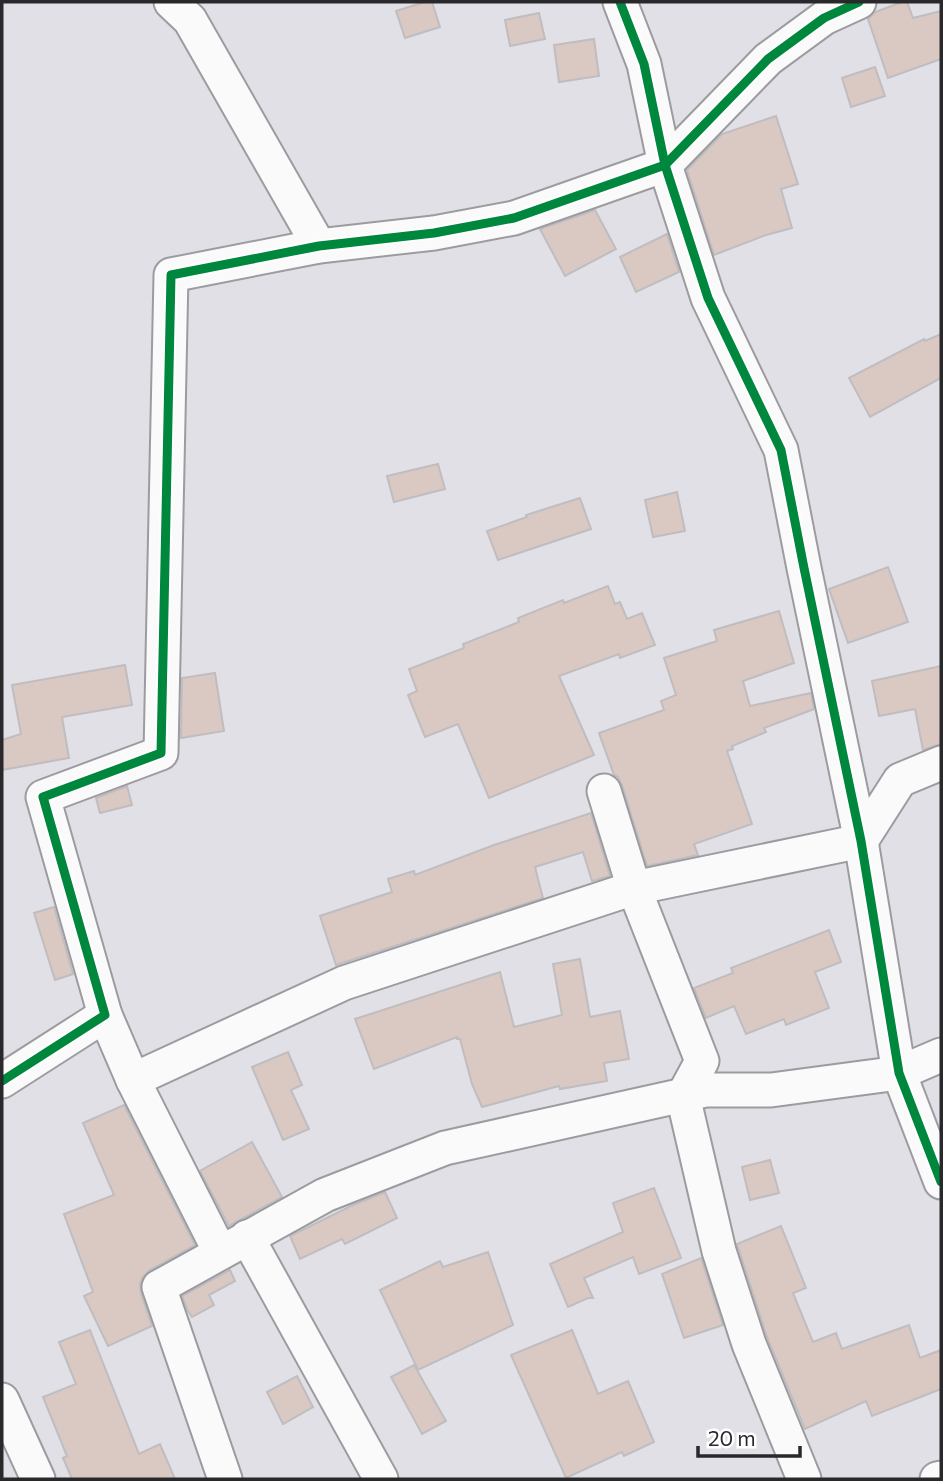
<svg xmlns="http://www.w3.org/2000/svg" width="943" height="1481" viewBox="0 0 943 1481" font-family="Commissioner,sans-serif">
	<rect width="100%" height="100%" fill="#e1e0e6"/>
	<g fill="#dac8c3" stroke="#c0bdc0" stroke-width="2">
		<path d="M 425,2 L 432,2 L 440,27 L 405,38 L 396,11 Z"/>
		<path d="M 902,2 L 907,2 L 913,18 L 941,11 L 941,59 L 888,78 L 868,19 L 875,12 Z"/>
		<path d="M 539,13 L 545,39 L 510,46 L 505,20 Z"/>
		<path d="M 594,39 L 599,76 L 559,82 L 554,45 Z"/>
		<path d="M 875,67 L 885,96 L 851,107 L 842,78 Z"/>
		<path d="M 776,116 L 798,184 L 781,189 L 792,228 L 766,235 L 714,255 L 687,170 L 722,134 Z"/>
		<path d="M 595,210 L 616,249 L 565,276 L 540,229 Z"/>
		<path d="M 667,234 L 679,272 L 636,292 L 620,257 Z"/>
		<path d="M 941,334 L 941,378 L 870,417 L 849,378 L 924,339 L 925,341 Z"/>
		<path d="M 438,464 L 445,489 L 394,502 L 387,476 Z"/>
		<path d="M 677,492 L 685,531 L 653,537 L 645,500 Z"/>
		<path d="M 580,498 L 591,529 L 498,560 L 487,531 L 527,517 L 526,515 Z"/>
		<path d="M 888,567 L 908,622 L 848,643 L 829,589 Z"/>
		<path d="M 608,586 L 615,604 L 620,602 L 627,619 L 642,613 L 655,645 L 620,658 L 619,654 L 559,676 L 594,755 L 489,798 L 458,724 L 425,737 L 408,695 L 417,691 L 409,669 L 464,648 L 463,644 L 519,622 L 518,618 L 563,600 L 564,603 Z"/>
		<path d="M 779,611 L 794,663 L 743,681 L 750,706 L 811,693 L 814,709 L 764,728 L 766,732 L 732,746 L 733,749 L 727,751 L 752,824 L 694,844 L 698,855 L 647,866 L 622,785 L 618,777 L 614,775 L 599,733 L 664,710 L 661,701 L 676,695 L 664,658 L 717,641 L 714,630 Z"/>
		<path d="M 125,665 L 132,705 L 62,717 L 69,758 L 2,770 L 2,740 L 21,734 L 12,685 Z"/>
		<path d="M 941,666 L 941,744 L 923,750 L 915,709 L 879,716 L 872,681 Z"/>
		<path d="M 215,673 L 224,731 L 181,738 L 182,678 Z"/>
		<path d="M 127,786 L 132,805 L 100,813 L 96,798 Z"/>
		<path d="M 591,813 L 610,876 L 592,881 L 583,852 L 535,867 L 543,898 L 336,965 L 320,916 L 392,892 L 388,879 L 414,871 L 415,875 L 494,845 Z"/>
		<path d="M 54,907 L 73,974 L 55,980 L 34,913 Z"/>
		<path d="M 829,930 L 841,962 L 815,972 L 829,1008 L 786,1025 L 784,1019 L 746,1034 L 734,1006 L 706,1018 L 694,988 L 733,973 L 731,968 Z"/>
		<path d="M 580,959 L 590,1017 L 620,1011 L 629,1059 L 604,1063 L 607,1081 L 560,1089 L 559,1086 L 482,1107 L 472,1084 L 460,1039 L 457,1039 L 457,1037 L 374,1069 L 355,1019 L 500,972 L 514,1027 L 562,1015 L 553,964 Z"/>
		<path d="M 288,1052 L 302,1085 L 291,1090 L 309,1129 L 283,1140 L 252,1067 Z"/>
		<path d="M 124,1105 L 195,1245 L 150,1270 L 143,1277 L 140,1284 L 141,1293 L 152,1326 L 108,1346 L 84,1296 L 93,1292 L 64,1214 L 114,1195 L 83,1123 Z"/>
		<path d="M 252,1142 L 282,1197 L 229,1226 L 200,1171 Z"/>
		<path d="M 770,1160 L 779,1193 L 750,1200 L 742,1167 Z"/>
		<path d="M 654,1188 L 681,1258 L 639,1274 L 633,1257 L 584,1278 L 593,1298 L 588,1298 L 568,1307 L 550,1264 L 623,1232 L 613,1203 Z"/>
		<path d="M 385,1192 L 397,1218 L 345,1244 L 342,1239 L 300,1259 L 290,1236 L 353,1205 Z"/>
		<path d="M 781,1226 L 806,1288 L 793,1293 L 813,1342 L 836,1333 L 842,1349 L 909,1325 L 920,1358 L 941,1350 L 941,1389 L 872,1416 L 866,1401 L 805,1429 L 767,1337 L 737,1244 Z"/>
		<path d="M 488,1252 L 513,1325 L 418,1370 L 380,1290 L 440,1261 L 443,1267 Z"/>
		<path d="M 701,1258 L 723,1325 L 684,1338 L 662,1274 Z"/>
		<path d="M 230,1270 L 235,1281 L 209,1295 L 214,1305 L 192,1317 L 188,1311 L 182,1296 Z"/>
		<path d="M 90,1330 L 139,1454 L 160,1444 L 175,1479 L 72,1479 L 63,1458 L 67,1456 L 43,1397 L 76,1384 L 59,1342 Z"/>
		<path d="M 572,1330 L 598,1394 L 628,1381 L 654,1442 L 624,1456 L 622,1452 L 566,1478 L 511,1355 Z"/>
		<path d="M 414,1365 L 446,1421 L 422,1434 L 391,1377 Z"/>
		<path d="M 297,1376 L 313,1407 L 283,1424 L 267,1392 Z"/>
	</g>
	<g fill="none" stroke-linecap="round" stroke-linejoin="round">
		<defs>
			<g id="street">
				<path d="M 171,2 L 190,20 L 319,246"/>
				<path d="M 620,2 L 644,64 L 665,165 L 708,298 L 781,450 L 804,568 L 861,841 L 899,1073 L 941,1182"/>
				<path d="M 604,791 L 634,888 L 702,1061 L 683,1096 L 719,1251 L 749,1344 L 804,1479"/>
				<path d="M 105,1015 L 133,1080 L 220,1252"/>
				<path d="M 133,1080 L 344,983 L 634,888 L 861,841 L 900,780 L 941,763"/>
				<path d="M 2,1081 L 105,1015 L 43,797 L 161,753 L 171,275 L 319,246 L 434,233 L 514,218 L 665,165 L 768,59 L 824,18 L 859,2"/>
				<path d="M 247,1237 L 381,1479"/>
				<path d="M 2,1400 L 38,1479"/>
				<path d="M 225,1479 L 159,1287 L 325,1195 L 445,1148 L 706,1090 L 771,1090 L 899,1073 L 941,1055"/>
				<path d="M 937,1479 L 941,1478"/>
			</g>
		</defs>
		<use href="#street" stroke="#9c9ca0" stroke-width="37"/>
		<use href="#street" stroke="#fafafb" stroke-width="33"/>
		<defs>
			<g id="cycleway">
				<path d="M 620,2 L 644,64 L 665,165 L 708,298 L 781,450 L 804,568 L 861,841 L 899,1073 L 941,1182"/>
				<path d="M 2,1081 L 105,1015 L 43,797 L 161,753 L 171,275 L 319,246 L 434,233 L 514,218 L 665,165 L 768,59 L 824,18 L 859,2"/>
			</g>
		</defs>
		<use href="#cycleway" stroke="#fff" stroke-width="13"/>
		<use href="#cycleway" stroke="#00873e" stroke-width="9"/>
	</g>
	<rect width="943" height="1481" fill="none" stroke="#29292c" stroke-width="7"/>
	<path d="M698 1446v10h102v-10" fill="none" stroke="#29292c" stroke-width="3.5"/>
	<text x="708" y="1446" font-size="21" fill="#29292c" stroke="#ffffff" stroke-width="5" paint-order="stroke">20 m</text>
</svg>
